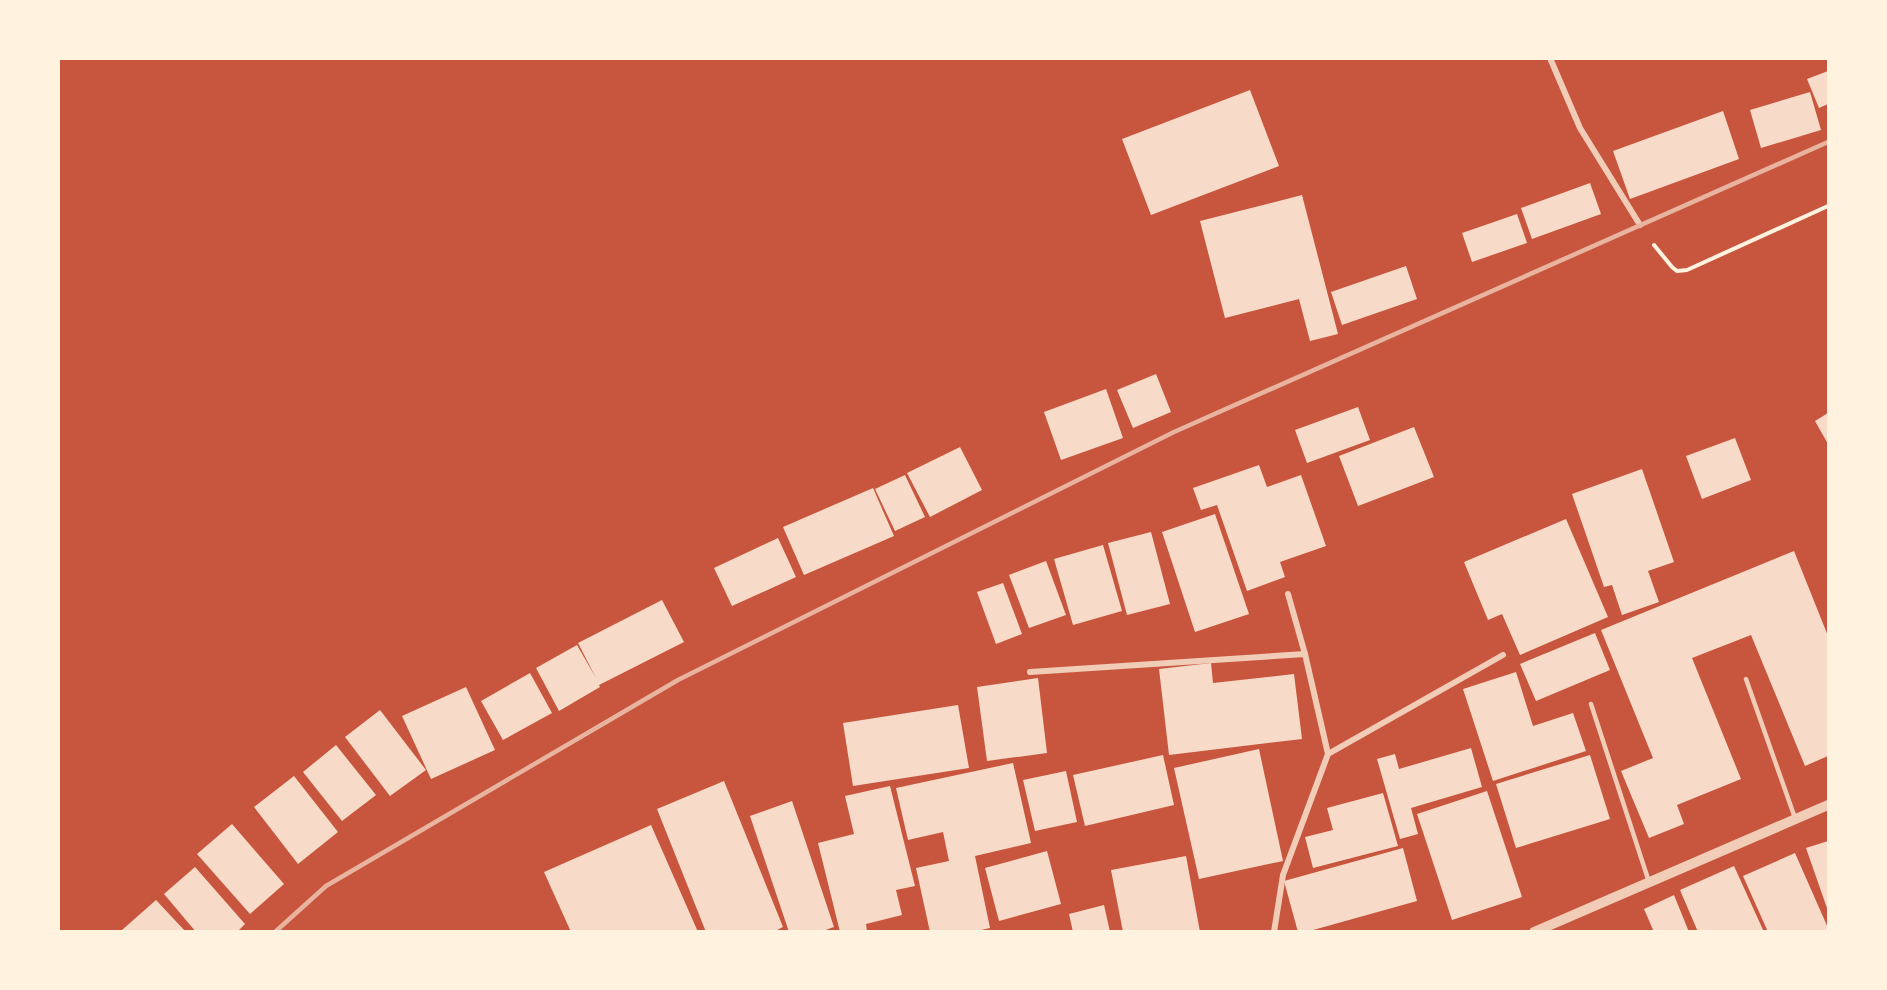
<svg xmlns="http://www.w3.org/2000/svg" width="1887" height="990" viewBox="0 0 1887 990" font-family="'Open Sans',sans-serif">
	<rect width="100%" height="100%" fill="#c8553d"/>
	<g fill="#f7dbc8">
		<path d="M 1828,71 L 1828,104 L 1819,108 L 1807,79 Z"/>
		<path d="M 1250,90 L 1279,166 L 1151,215 L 1122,139 Z"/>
		<path d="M 1810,92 L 1821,130 L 1761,148 L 1750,110 Z"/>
		<path d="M 1723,111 L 1739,159 L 1630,199 L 1613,151 Z"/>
		<path d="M 1590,183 L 1601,214 L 1532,239 L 1521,208 Z"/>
		<path d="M 1302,195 L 1338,334 L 1310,341 L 1299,299 L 1225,318 L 1200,221 Z"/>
		<path d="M 1517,214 L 1527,243 L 1472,262 L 1462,233 Z"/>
		<path d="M 1406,266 L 1417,299 L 1342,325 L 1331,292 Z"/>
		<path d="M 1156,374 L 1171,412 L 1133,428 L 1117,390 Z"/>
		<path d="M 1106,389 L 1123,438 L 1061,460 L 1044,412 Z"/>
		<path d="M 1358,407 L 1370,440 L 1307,463 L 1295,430 Z"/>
		<path d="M 1828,413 L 1828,444 L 1815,421 Z"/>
		<path d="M 1414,427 L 1434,477 L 1358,506 L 1339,456 Z"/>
		<path d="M 1735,438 L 1751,480 L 1702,499 L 1686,456 Z"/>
		<path d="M 960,447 L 982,490 L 930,517 L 907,473 Z"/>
		<path d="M 1259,465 L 1267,487 L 1301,475 L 1326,546 L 1280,562 L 1285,577 L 1247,591 L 1217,505 L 1201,510 L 1193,488 Z"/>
		<path d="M 1642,469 L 1674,562 L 1648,571 L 1659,602 L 1622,615 L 1612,585 L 1604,587 L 1572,494 Z"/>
		<path d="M 905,475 L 925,517 L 895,531 L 875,489 Z"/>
		<path d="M 873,488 L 894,536 L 804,575 L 783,527 Z"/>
		<path d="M 1215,514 L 1249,614 L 1195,632 L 1162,532 Z"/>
		<path d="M 1566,519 L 1608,617 L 1520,655 L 1502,614 L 1488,620 L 1464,562 Z"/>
		<path d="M 1151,532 L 1170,604 L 1127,615 L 1108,543 Z"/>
		<path d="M 778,538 L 796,577 L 732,606 L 714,568 Z"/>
		<path d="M 1103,545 L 1122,611 L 1073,625 L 1054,559 Z"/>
		<path d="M 1794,551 L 1828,636 L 1828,756 L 1805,766 L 1751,635 L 1692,658 L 1741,779 L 1677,805 L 1684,824 L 1649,838 L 1621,771 L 1653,758 L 1601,630 Z"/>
		<path d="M 1046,561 L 1066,615 L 1029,628 L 1009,575 Z"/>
		<path d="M 1003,583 L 1022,634 L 996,644 L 977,592 Z"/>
		<path d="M 662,600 L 684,642 L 599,685 L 600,687 L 559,711 L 536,668 L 577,645 L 596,678 L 578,643 Z"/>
		<path d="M 1595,633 L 1610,670 L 1536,701 L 1520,664 Z"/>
		<path d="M 1211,663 L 1213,683 L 1294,674 L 1302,739 L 1169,755 L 1159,669 Z"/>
		<path d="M 1516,672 L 1533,726 L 1573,713 L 1586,751 L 1493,781 L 1463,689 Z"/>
		<path d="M 530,673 L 552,713 L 503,740 L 481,701 Z"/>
		<path d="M 1038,678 L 1047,753 L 987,761 L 977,687 Z"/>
		<path d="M 466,687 L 495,750 L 431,779 L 402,716 Z"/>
		<path d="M 958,705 L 969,768 L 853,786 L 843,723 Z"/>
		<path d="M 380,710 L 426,770 L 390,796 L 345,737 Z"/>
		<path d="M 336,745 L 376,795 L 342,821 L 303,772 Z"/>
		<path d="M 1471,748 L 1482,787 L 1411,808 L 1418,834 L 1400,839 L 1377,759 L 1395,754 L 1399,769 Z"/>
		<path d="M 1259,749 L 1283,861 L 1199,879 L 1174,768 Z"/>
		<path d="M 1163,755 L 1174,805 L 1085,826 L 1073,775 Z"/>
		<path d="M 1590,755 L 1610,819 L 1516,848 L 1496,784 Z"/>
		<path d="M 1013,763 L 1031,843 L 975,856 L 990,928 L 973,932 L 930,932 L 916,868 L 949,861 L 943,832 L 908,840 L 896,788 Z"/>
		<path d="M 1066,771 L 1077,822 L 1035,831 L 1023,780 Z"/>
		<path d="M 294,776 L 338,832 L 298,864 L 254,807 Z"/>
		<path d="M 724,781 L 783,927 L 773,932 L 706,932 L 657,809 Z"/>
		<path d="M 890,786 L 915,886 L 896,890 L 902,915 L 866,924 L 867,932 L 840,932 L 818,843 L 854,834 L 845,796 Z"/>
		<path d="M 1487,791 L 1522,897 L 1452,920 L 1417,814 Z"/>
		<path d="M 1383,793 L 1398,846 L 1313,868 L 1305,837 L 1333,830 L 1327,808 Z"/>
		<path d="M 792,801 L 834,927 L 820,932 L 789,932 L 750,816 Z"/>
		<path d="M 232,824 L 284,884 L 250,914 L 197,854 Z"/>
		<path d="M 651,825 L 698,932 L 571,932 L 544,872 Z"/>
		<path d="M 1828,841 L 1828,911 L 1806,848 Z"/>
		<path d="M 1403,848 L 1417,901 L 1306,932 L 1298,932 L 1284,881 Z"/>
		<path d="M 1047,851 L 1061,904 L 999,921 L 985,868 Z"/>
		<path d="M 1795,853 L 1828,928 L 1828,932 L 1768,932 L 1743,876 Z"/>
		<path d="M 1186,856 L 1200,932 L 1123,932 L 1111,870 Z"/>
		<path d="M 1734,866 L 1764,932 L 1698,932 L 1680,890 Z"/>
		<path d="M 195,867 L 245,924 L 237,932 L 196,932 L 164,894 Z"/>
		<path d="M 1674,895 L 1689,932 L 1654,932 L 1644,909 Z"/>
		<path d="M 156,900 L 186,932 L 124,932 L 122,930 Z"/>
		<path d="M 1104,905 L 1110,932 L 1073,932 L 1069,914 Z"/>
	</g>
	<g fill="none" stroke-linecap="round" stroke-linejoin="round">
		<path stroke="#fff3e0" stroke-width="4" d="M 1654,245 L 1672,267 L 1677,271 L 1687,270 L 1828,206"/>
		<g stroke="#f1ccb7" stroke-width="4.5">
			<path d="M 1746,679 L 1795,818"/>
			<path d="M 1591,704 L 1649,882"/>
		</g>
		<g stroke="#f1ccb7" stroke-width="6">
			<path d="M 1550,58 L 1580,128 L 1640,225"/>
			<path d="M 1030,672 L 1305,654"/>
			<path d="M 1328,754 L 1503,655"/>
			<path d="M 1274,932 L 1283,875 L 1328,754 L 1305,654 L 1288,594"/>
		</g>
		<path stroke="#f1ccb7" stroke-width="10" d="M 1534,932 L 1828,805"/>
		<path stroke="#e9b49f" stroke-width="4.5" d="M 275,932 L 326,886 L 678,680 L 1174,432 L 1828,142"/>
	</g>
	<rect width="1887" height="990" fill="none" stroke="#fff3e0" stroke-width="120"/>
</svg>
